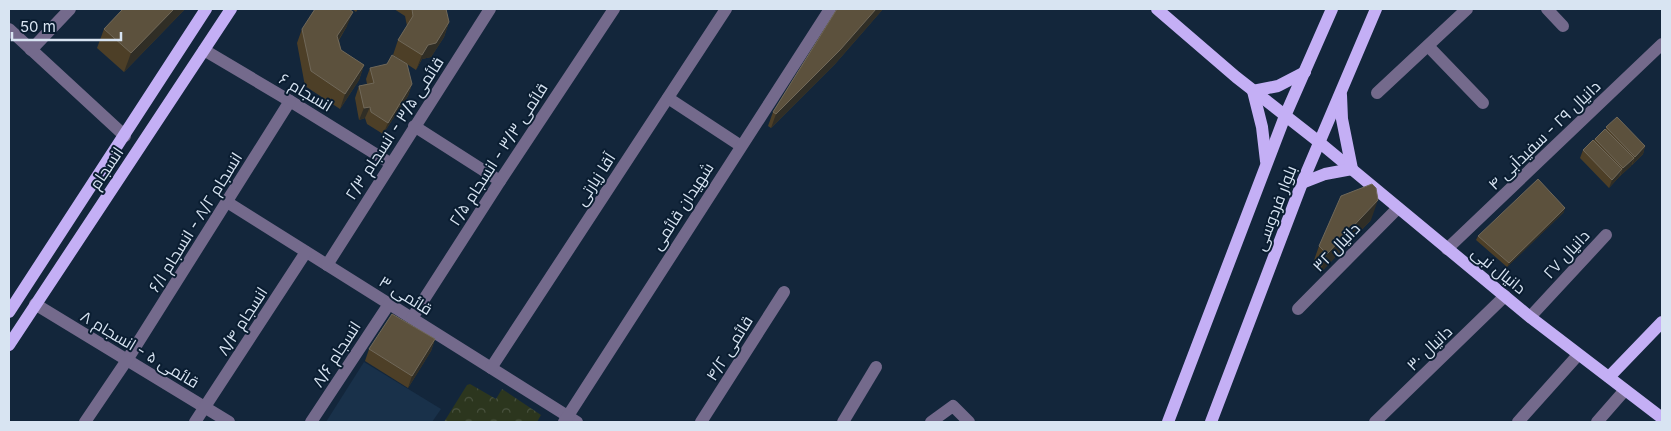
<svg xmlns="http://www.w3.org/2000/svg" width="1671" height="431" viewBox="0 0 1671 431" font-family="Inter,Cairo,sans-serif">
	<defs>
		<pattern id="park-crowns" width="20" height="18" patternUnits="userSpaceOnUse" patternTransform="scale(1.25)"><rect width="20" height="18" fill="#2c361e"/><path d="M2 6a3 3 0 1 1 6 0M12 15a3 3 0 1 1 6 0" fill="none" stroke="#4a533f"/></pattern>
	</defs>
	<rect width="100%" height="100%" fill="#13263b"/>
	<path fill="#19314a" d="M 364,362 L 441,409 L 432,422 L 326,422 Z"/>
	<path fill="url(#park-crowns)" d="M 470,384 L 496,399 L 502,389 L 541,415 L 537,422 L 444,422 L 467,385 Z"/>
	<g fill="none" stroke-linecap="round" stroke-linejoin="round">
		<g stroke="#746a8c" stroke-width="12">
			<path d="M 1547,9 L 1563,26"/>
			<path d="M 9,29 L 125,136"/>
			<path d="M 1428,46 L 1483,103"/>
			<path d="M 31,50 L 70,9"/>
			<path d="M 204,50 L 290,101 L 390,163"/>
			<path d="M 1377,93 L 1467,9"/>
			<path d="M 668,98 L 741,146"/>
			<path d="M 414,126 L 500,181"/>
			<path d="M 227,202 L 577,422"/>
			<path d="M 1447,249 L 1662,44"/>
			<path d="M 327,265 L 490,9"/>
			<path d="M 35,304 L 229,422"/>
			<path d="M 1298,309 L 1398,208"/>
			<path d="M 1530,317 L 1606,235"/>
			<path d="M 412,318 L 500,181 L 614,9"/>
			<path d="M 491,368 L 726,9"/>
			<path d="M 85,422 L 127,360 L 290,101"/>
			<path d="M 195,422 L 306,252"/>
			<path d="M 311,422 L 389,304"/>
			<path d="M 564,422 L 830,9"/>
			<path d="M 701,422 L 784,292"/>
			<path d="M 843,422 L 876,367"/>
			<path d="M 931,422 L 953,406 L 969,422"/>
			<path d="M 1375,422 L 1505,296"/>
			<path d="M 1518,422 L 1578,355"/>
			<path d="M 1597,422 L 1625,390"/>
		</g>
		<g stroke="#c4aff5" stroke-width="12">
			<path d="M 1157,9 L 1236,77 L 1319,142 L 1530,317 L 1662,418"/>
			<path d="M 1266,161 L 1262,127 L 1253,91 L 1278,86 L 1305,72"/>
			<path d="M 1302,183 L 1325,174 L 1352,169 L 1342,119 L 1341,95"/>
			<path d="M 9,312 L 206,9"/>
			<path d="M 9,345 L 231,9"/>
			<path d="M 1609,377 L 1662,322"/>
			<path d="M 1168,422 L 1285,116 L 1332,9"/>
			<path d="M 1211,422 L 1302,183 L 1376,9"/>
		</g>
	</g>
	<g fill="#4d3f27">
		<path d="M 123,9 L 185,9 L 124,72 L 97,48 L 104,29 Z"/>
		<path d="M 352,9 L 358,9 L 356,12 Z"/>
		<path d="M 394,9 L 446,9 L 449,22 L 444,37 L 431,57 L 422,59 L 416,70 L 393,55 L 398,40 L 407,26 L 405,16 Z"/>
		<path d="M 837,9 L 883,9 L 835,64 L 771,128 L 768,126 L 773,112 Z"/>
		<path d="M 347,26 L 339,40 L 341,50 L 364,65 L 359,80 L 340,109 L 305,86 L 297,43 L 302,29 Z"/>
		<path d="M 370,68 L 412,84 L 408,96 L 383,134 L 367,124 L 365,118 L 359,120 L 355,98 L 359,86 L 367,84 L 366,79 Z"/>
		<path d="M 1606,127 L 1645,146 L 1643,154 L 1632,165 L 1632,164 L 1631,166 L 1620,176 L 1619,177 L 1609,188 L 1580,158 L 1583,150 L 1606,129 Z"/>
		<path d="M 1564,212 L 1507,267 L 1476,240 L 1478,236 Z"/>
		<path d="M 1371,220 L 1320,273 L 1312,266 L 1319,246 Z"/>
		<path d="M 435,339 L 431,351 L 408,388 L 365,361 L 369,349 Z"/>
	</g>
	<g fill="#302e26">
		<path d="M 174,9 L 185,9 L 124,72 L 131,53 Z"/>
		<path d="M 876,9 L 883,9 L 835,64 L 771,128 L 776,114 Z"/>
		<path d="M 353,12 L 347,26 L 332,50 L 337,36 Z"/>
		<path d="M 449,22 L 444,37 L 431,57 L 422,59 L 416,70 L 422,55 L 428,45 Z"/>
		<path d="M 364,65 L 359,80 L 340,109 L 345,94 Z"/>
		<path d="M 412,84 L 408,96 L 383,134 L 388,123 Z"/>
		<path d="M 370,107 L 365,118 L 359,120 L 364,108 Z"/>
		<path d="M 1645,146 L 1643,154 L 1632,165 L 1635,157 Z"/>
		<path d="M 1634,158 L 1631,166 L 1620,176 L 1623,168 Z"/>
		<path d="M 1622,169 L 1619,177 L 1609,188 L 1612,180 Z"/>
		<path d="M 1378,200 L 1371,220 L 1320,273 L 1327,254 Z"/>
		<path d="M 1565,208 L 1564,212 L 1507,267 L 1509,263 Z"/>
		<path d="M 435,339 L 431,351 L 408,388 L 412,376 Z"/>
	</g>
	<g fill="#5c513d" stroke="#706859">
		<path d="M 123,9 L 174,9 L 131,53 L 104,29 Z"/>
		<path d="M 315,9 L 349,9 L 353,12 L 337,36 L 341,50 L 364,65 L 345,94 L 311,71 L 302,29 Z"/>
		<path d="M 412,9 L 446,9 L 449,22 L 436,43 L 428,45 L 422,55 L 398,40 L 413,16 Z"/>
		<path d="M 837,9 L 876,9 L 840,50 L 776,114 L 773,112 Z"/>
		<path d="M 392,55 L 407,64 L 412,84 L 388,123 L 371,112 L 370,107 L 364,108 L 359,86 L 374,83 L 370,68 L 387,64 Z"/>
		<path d="M 1617,117 L 1645,146 L 1635,157 L 1606,127 Z"/>
		<path d="M 1605,129 L 1634,158 L 1623,168 L 1595,139 Z"/>
		<path d="M 1593,140 L 1622,169 L 1612,180 L 1583,150 Z"/>
		<path d="M 1538,179 L 1565,208 L 1509,263 L 1478,236 Z"/>
		<path d="M 1372,184 L 1376,188 L 1378,200 L 1327,254 L 1319,246 L 1341,196 Z"/>
		<path d="M 392,314 L 435,339 L 412,376 L 369,349 Z"/>
	</g>
	<g text-anchor="middle" dominant-baseline="central" stroke-width="4" stroke-linejoin="round" paint-order="stroke">
		<g font-size="16" fill="#d8e4f2" stroke="#0a1d31">
			<text transform="translate(306 92) rotate(31)">انسجام ۶</text>
			<text transform="translate(394 128) rotate(-57)">قائمی ۳/۵ - انسجام ۲/۳</text>
			<text transform="translate(1544 135) rotate(-44)">دانیال ۲۹ - سفیدآبی ۴</text>
			<text transform="translate(498 154) rotate(-57)">قائمی ۳/۳ - انسجام ۲/۵</text>
			<text transform="translate(106 168) rotate(-56)">انسجام</text>
			<text transform="translate(595 179) rotate(-57)">آقا زیارتی</text>
			<text transform="translate(682 206) rotate(-57)">شهیدان قائمی</text>
			<text transform="translate(1275 208) rotate(-69)">بلوار فردوسی</text>
			<text transform="translate(195 222) rotate(-58)">انسجام ۸/۲ - انسجام ۶/۱</text>
			<text transform="translate(1336 247) rotate(-46)">دانیال ۳۲</text>
			<text transform="translate(1566 254) rotate(-47)">دانیال ۲۷</text>
			<text transform="translate(1499 270) rotate(39)">دانیال نبی</text>
			<text transform="translate(406 295) rotate(32)">قائمی ۳</text>
			<text transform="translate(242 321) rotate(-57)">انسجام ۸/۴</text>
			<text transform="translate(729 348) rotate(-58)">قائمی ۴/۲</text>
			<text transform="translate(1429 348) rotate(-44)">دانیال ۳۰</text>
			<text transform="translate(140 349) rotate(31)">قائمی ۵ - انسجام ۸</text>
			<text transform="translate(336 354) rotate(-57)">انسجام ۸/۶</text>
		</g>
	</g>
	<rect width="1671" height="431" fill="none" stroke="#d8e4f2" stroke-width="20"/>
	<path d="M12 32v8h109v-8" fill="none" stroke="#d8e4f2" stroke-width="2.5"/>
	<text x="20" y="32" font-size="15" fill="#d8e4f2" stroke="#0a1d31" stroke-width="4" paint-order="stroke">50 m</text>
</svg>
